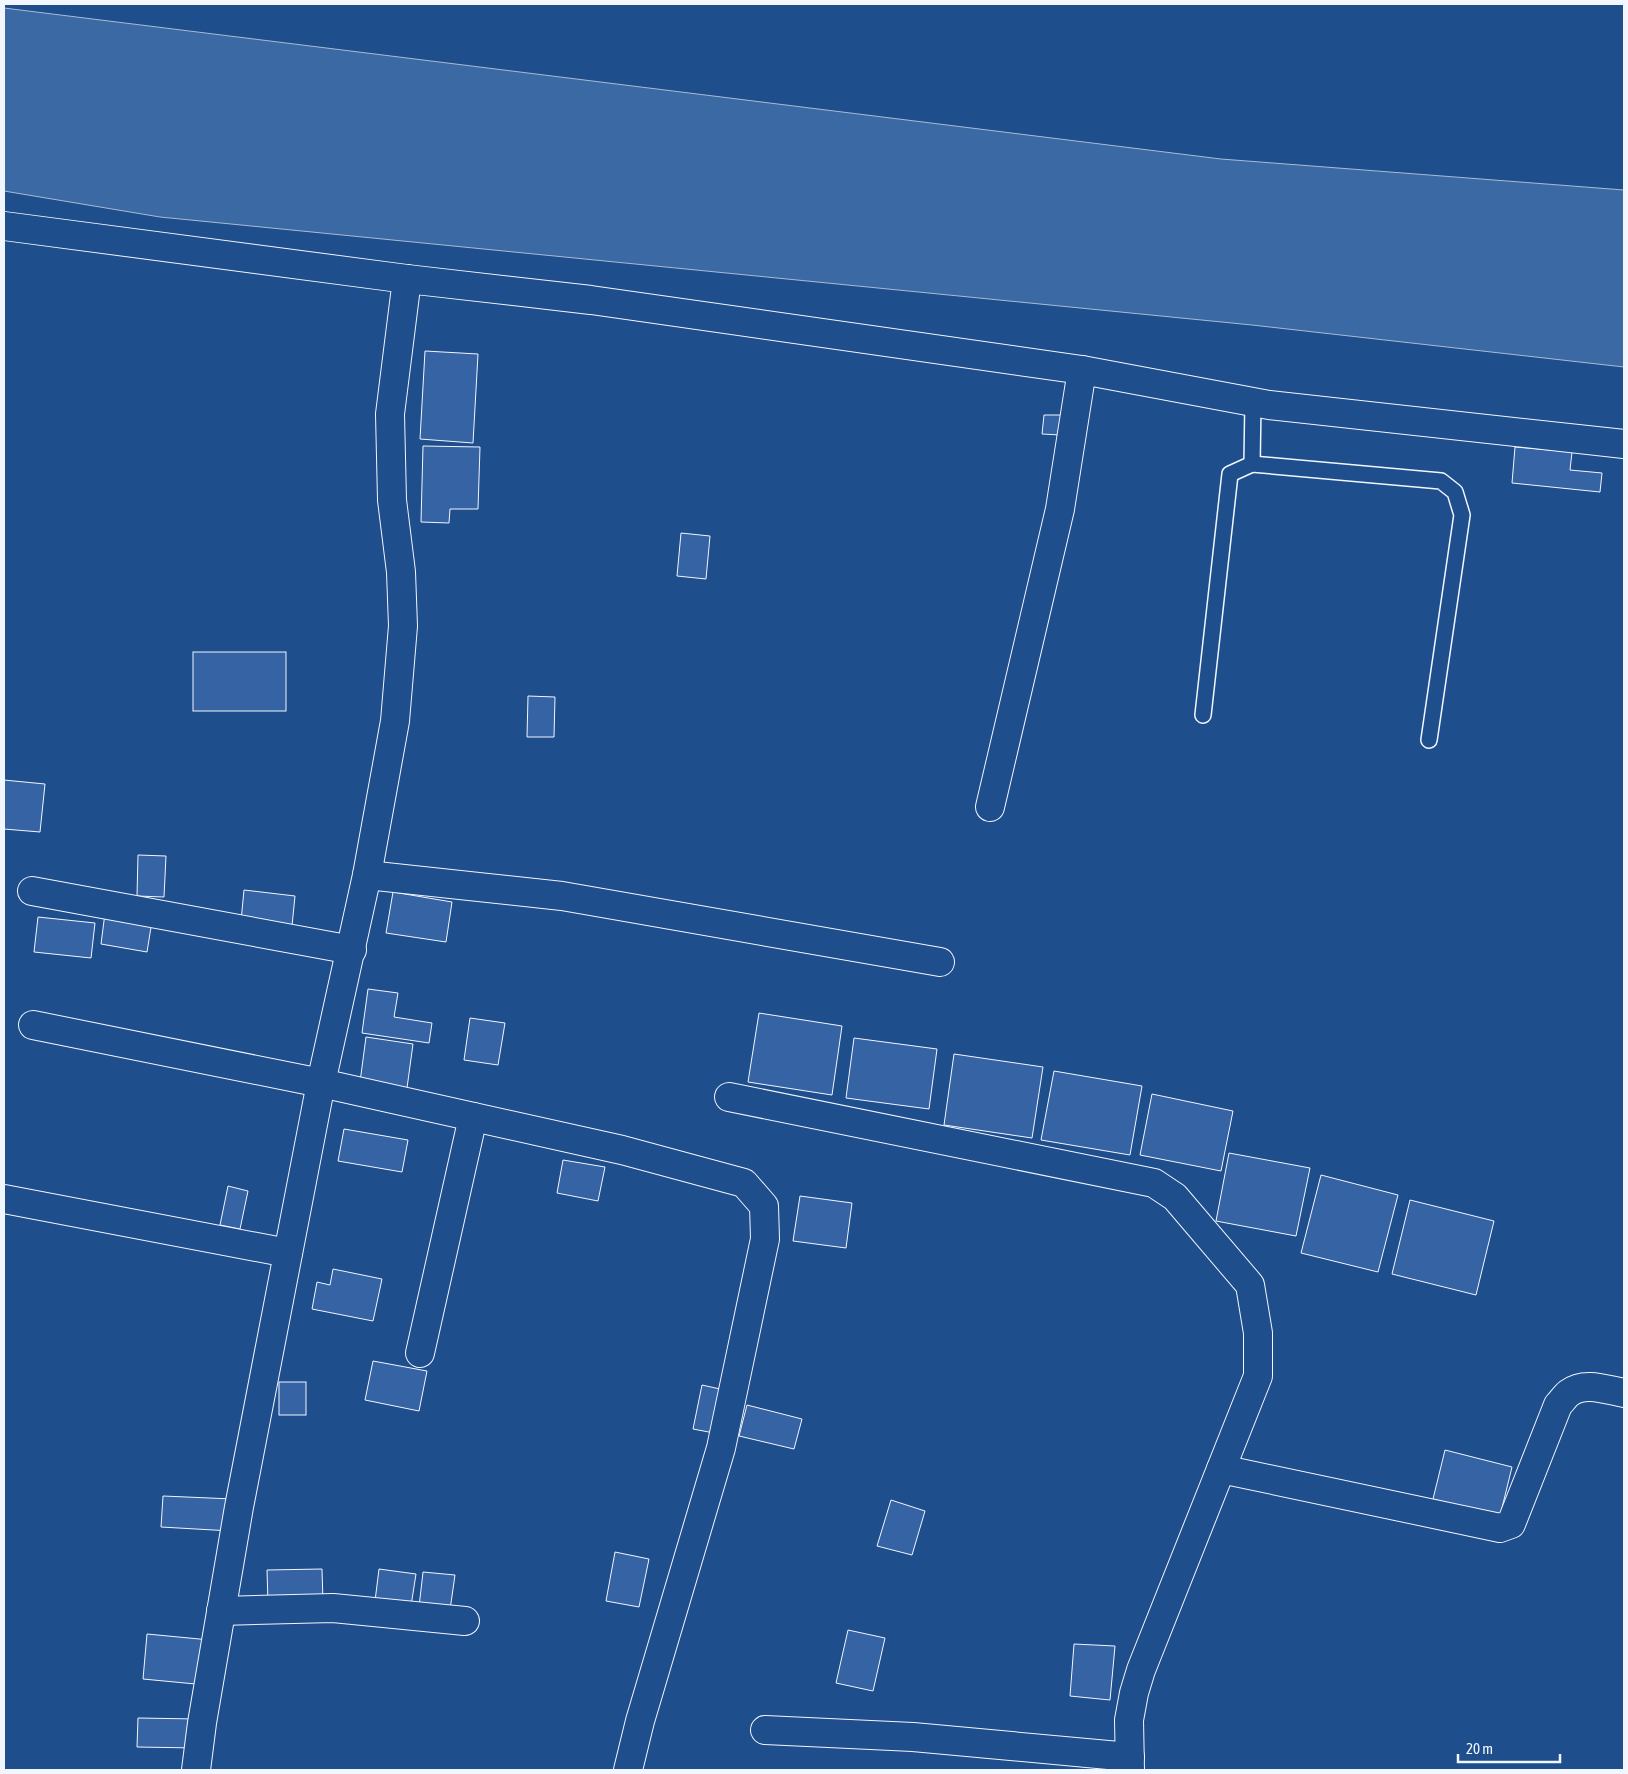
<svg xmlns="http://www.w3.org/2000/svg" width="1628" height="1774" viewBox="0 0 1628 1774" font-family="'Asap Condensed',sans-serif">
	<rect width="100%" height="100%" fill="#1f4e8c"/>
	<path fill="#3b69a3" stroke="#a8bbd7" d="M 4,8 L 1221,159 L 1624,190 L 1624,367 L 1252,325 L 160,217 L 4,191 Z"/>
	<g fill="#3563a3" stroke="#f2f6ff">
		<path d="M 425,351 L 478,354 L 473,443 L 420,439 Z"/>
		<path d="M 1044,415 L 1062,415 L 1060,435 L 1042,434 Z"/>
		<path d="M 423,446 L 480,447 L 478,509 L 450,509 L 449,523 L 421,522 Z"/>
		<path d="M 1515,447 L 1572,452 L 1570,470 L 1602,473 L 1600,492 L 1512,483 Z"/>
		<path d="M 681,533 L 710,536 L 706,579 L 677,576 Z"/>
		<rect x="193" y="652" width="93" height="59"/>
		<path d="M 528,696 L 555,697 L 554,737 L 527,737 Z"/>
		<path d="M 4,780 L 45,784 L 40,832 L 4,829 Z"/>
		<path d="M 138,855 L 166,856 L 164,897 L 137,896 Z"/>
		<path d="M 244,890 L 295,896 L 292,926 L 241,921 Z"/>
		<path d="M 393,892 L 452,902 L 446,942 L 386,933 Z"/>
		<path d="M 105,913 L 152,921 L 147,952 L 101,944 Z"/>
		<path d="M 38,917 L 95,923 L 91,958 L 34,952 Z"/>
		<path d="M 368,989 L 398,993 L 394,1017 L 432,1023 L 429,1043 L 362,1033 Z"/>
		<path d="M 759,1013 L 842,1026 L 832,1095 L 748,1082 Z"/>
		<path d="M 470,1018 L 505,1023 L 498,1065 L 464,1060 Z"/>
		<path d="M 366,1037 L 413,1044 L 407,1088 L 360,1082 Z"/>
		<path d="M 854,1038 L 937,1049 L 929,1109 L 846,1098 Z"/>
		<path d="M 954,1054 L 1043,1067 L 1032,1138 L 944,1125 Z"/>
		<path d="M 1054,1071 L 1142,1086 L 1130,1155 L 1041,1140 Z"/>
		<path d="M 1152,1094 L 1233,1111 L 1221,1171 L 1140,1155 Z"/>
		<path d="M 344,1129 L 408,1140 L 402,1172 L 338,1161 Z"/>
		<path d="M 1229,1153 L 1310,1168 L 1296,1236 L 1216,1221 Z"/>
		<path d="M 563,1160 L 605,1167 L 598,1201 L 557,1193 Z"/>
		<path d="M 1321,1175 L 1398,1195 L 1378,1272 L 1301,1253 Z"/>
		<path d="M 228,1186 L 248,1191 L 240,1229 L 220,1225 Z"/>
		<path d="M 800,1196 L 852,1203 L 846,1248 L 793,1241 Z"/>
		<path d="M 1410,1200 L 1494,1221 L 1476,1295 L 1392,1274 Z"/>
		<path d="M 333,1269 L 382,1279 L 373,1321 L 312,1309 L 317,1282 L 330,1285 Z"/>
		<path d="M 373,1361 L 427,1371 L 419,1411 L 365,1400 Z"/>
		<rect x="279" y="1382" width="27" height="33"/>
		<path d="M 702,1385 L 729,1391 L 719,1434 L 693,1429 Z"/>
		<path d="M 747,1405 L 802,1419 L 794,1449 L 739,1436 Z"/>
		<path d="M 1445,1450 L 1512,1467 L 1500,1516 L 1433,1499 Z"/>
		<path d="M 163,1496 L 233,1499 L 231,1531 L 161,1527 Z"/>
		<path d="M 891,1500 L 925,1511 L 912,1555 L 877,1546 Z"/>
		<path d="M 615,1552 L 649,1559 L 639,1607 L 606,1601 Z"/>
		<path d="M 322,1569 L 323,1602 L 268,1603 L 267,1570 Z"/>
		<path d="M 379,1569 L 416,1574 L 411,1606 L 375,1601 Z"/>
		<path d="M 423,1572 L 455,1575 L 450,1610 L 419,1607 Z"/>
		<path d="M 848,1630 L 885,1638 L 873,1691 L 836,1683 Z"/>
		<path d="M 147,1634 L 210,1640 L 206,1685 L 143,1679 Z"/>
		<path d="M 1074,1644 L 1115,1646 L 1110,1700 L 1070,1696 Z"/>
		<path d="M 138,1718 L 197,1719 L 196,1748 L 137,1747 Z"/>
	</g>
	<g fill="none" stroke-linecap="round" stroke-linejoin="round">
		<defs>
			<g id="lane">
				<path d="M 1252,464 L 1441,481 L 1455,492 L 1462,515 L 1429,740"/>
				<path d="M 1203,715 L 1230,474 L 1252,464 L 1253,402"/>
			</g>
			<g id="street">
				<path d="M 990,807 L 1060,509 L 1082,370"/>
				<path d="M 367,875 L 562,896 L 940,962"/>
				<path d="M 32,891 L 352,950"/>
				<path d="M 33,1025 L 321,1083 L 622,1150 L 744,1183 L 764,1206 L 765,1239 L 721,1448 L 640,1721 L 628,1770"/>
				<path d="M 729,1097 L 1154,1183 L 1175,1197 L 1250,1285 L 1258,1333 L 1258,1376 L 1141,1670 L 1134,1693 L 1129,1720 L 1130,1770"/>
				<path d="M 4,1199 L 288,1253"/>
				<path d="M 420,1353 L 473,1117"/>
				<path d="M 1221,1469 L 1500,1528 L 1511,1524 L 1558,1405 C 1562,1401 1565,1396 1569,1393 C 1585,1381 1607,1390 1624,1393"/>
				<path d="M 221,1611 L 333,1608 L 465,1621"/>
				<path d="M 765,1730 L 913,1737 L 1130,1757"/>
				<path d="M 196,1770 L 202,1723 L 239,1507 L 321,1083 L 367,875 L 395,721 L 403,626 L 401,572 L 392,500 L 390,414 L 407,279"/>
			</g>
			<path id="secondary" d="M 4,226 L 407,279 L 591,300 L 1082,370 L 1269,405 L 1624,444"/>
		</defs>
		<use href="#lane" stroke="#f2f6ff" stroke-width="18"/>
		<use href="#street" stroke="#f2f6ff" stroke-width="30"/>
		<use href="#secondary" stroke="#f2f6ff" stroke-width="30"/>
		<use href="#lane" stroke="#1f4e8c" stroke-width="15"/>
		<use href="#street" stroke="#1f4e8c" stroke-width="28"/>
		<use href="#secondary" stroke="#1f4e8c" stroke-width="28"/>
	</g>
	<rect width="1628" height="1774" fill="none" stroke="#f2f6ff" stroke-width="10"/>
	<path d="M1458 1754v8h102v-8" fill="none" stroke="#f2f6ff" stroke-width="2.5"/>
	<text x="1466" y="1754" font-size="15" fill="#f2f6ff" stroke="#1f4e8c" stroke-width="4" paint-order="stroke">20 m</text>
</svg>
